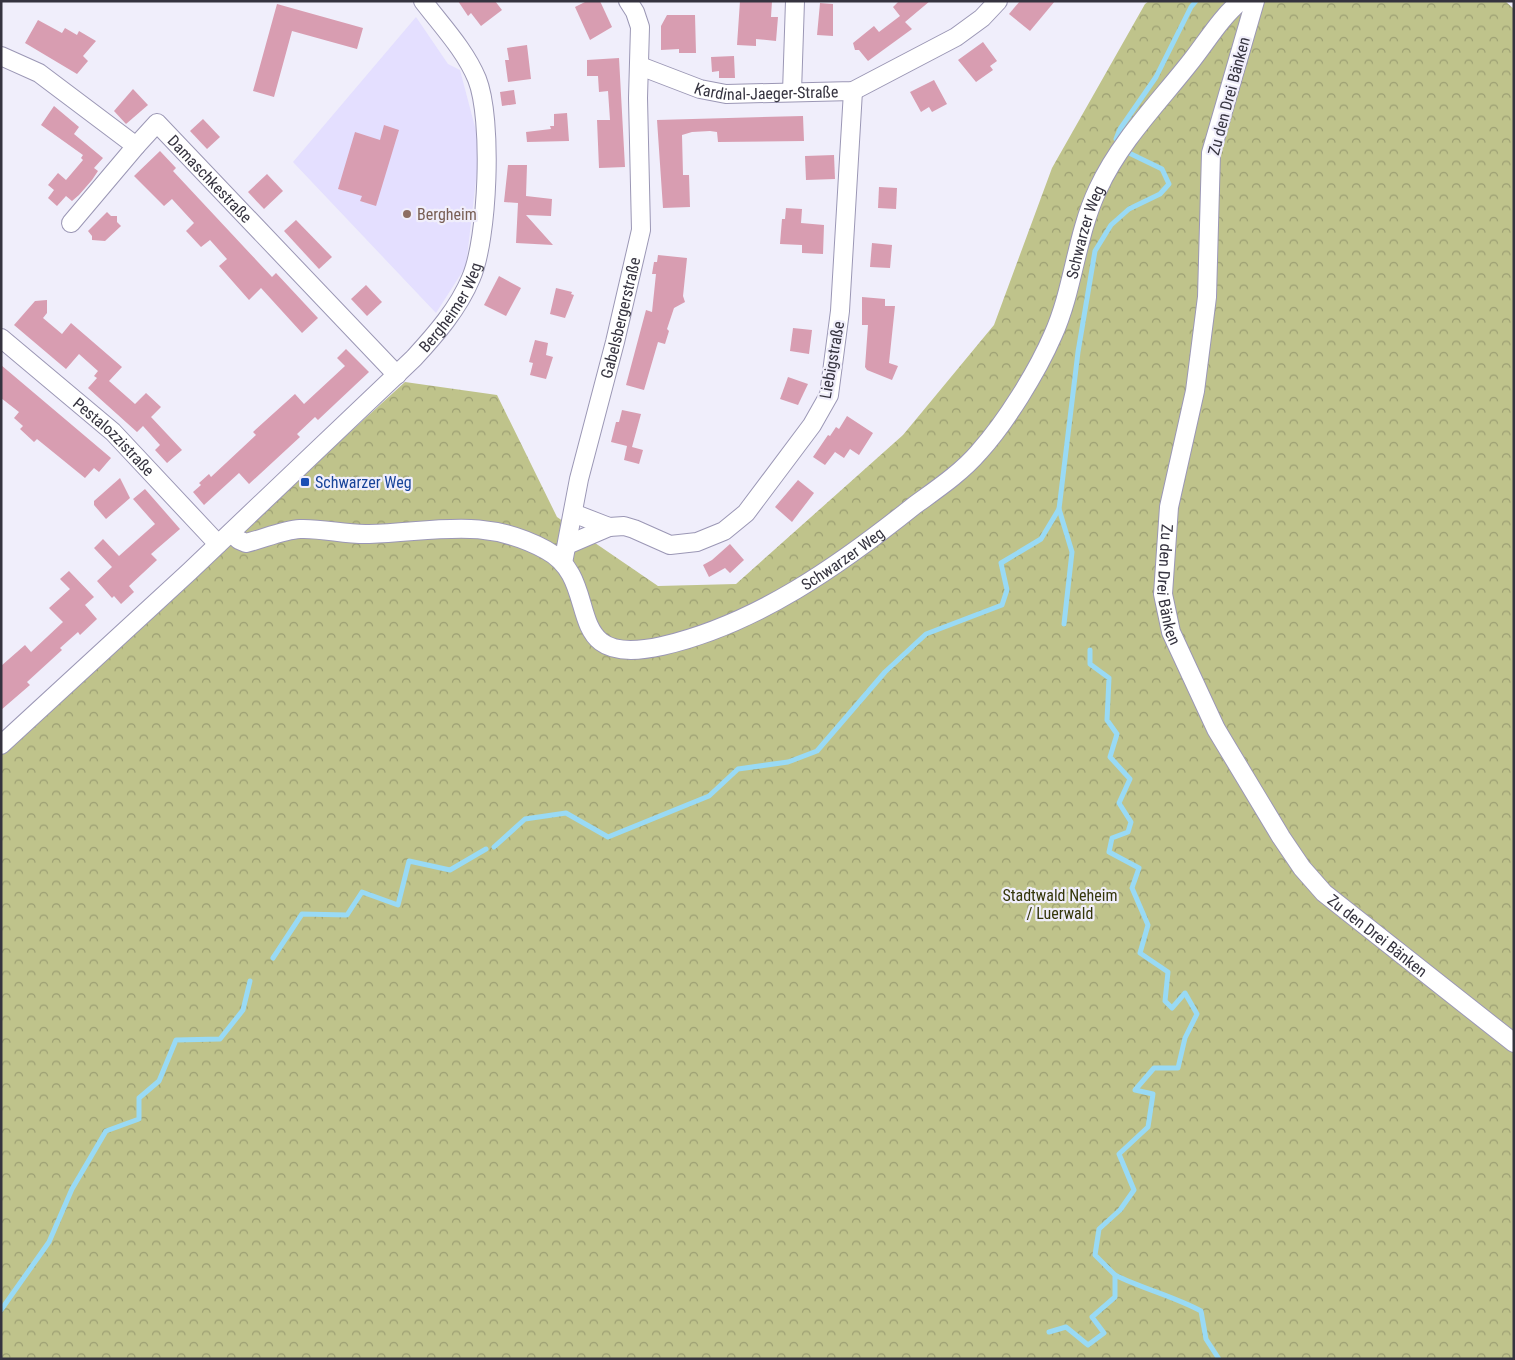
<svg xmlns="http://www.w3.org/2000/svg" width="1515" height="1360" viewBox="0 0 1515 1360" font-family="'Roboto Condensed',sans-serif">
	<defs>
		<pattern id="forest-crowns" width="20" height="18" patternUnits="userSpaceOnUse" patternTransform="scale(1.25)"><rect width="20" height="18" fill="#bfc38b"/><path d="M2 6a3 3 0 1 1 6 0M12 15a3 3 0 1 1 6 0" fill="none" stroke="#9c9f73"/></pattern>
	</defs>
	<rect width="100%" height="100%" fill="#f0eefb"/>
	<path fill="#e4dfff" d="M 416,17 L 448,64 L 460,70 L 480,146 L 466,266 L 436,313 L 293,162 Z"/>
	<path fill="url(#forest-crowns)" d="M 1149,1 L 1505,1 L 1514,9 L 1514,1359 L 1,1359 L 1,754 L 142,622 L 405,382 L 497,395 L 557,517 L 658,586 L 736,584 L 903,435 L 994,325 L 1052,168 L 1145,4 Z"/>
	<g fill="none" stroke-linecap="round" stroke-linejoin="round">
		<g stroke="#99daf5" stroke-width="5">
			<path d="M 1116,139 L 1120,129 L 1156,77 L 1191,7 L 1196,1"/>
			<path d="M 1059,509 L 1072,552 L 1064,624"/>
			<path d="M 494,847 L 525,819 L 566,813 L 608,837 L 709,796 L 738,769 L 788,762 L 817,751 L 885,672 L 926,634 L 1002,605 L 1007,590 L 1001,563 L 1041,539 L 1059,509 L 1078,352 L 1095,251 L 1111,225 L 1129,209 L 1160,194 L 1169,184 L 1162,169 L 1127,152"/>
			<path d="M 273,958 L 302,914 L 347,915 L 362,892 L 398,905 L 409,861 L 450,870 L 486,849"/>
			<path d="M 1115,1275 C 1143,1289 1173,1296 1201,1311 L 1206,1339 L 1219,1359"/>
			<path d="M 1,1310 L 49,1242 L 72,1189 L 106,1131 L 139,1119 L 139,1098 L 159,1081 L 176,1040 L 220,1039 L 243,1010 L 250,981"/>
			<path d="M 1049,1332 L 1066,1327 L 1088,1345 L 1104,1333 L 1092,1317 L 1115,1297 L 1115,1275 L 1095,1255 L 1099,1229 L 1120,1210 L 1134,1190 L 1119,1154 L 1148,1127 L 1153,1094 L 1135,1090 L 1154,1068 L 1178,1068 L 1185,1038 L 1197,1014 L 1185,993 L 1172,1008 L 1165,1001 L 1168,972 L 1140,953 L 1148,925 L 1132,888 L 1139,868 L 1109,852 L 1112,838 L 1128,832 L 1131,822 L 1119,803 L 1130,779 L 1110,757 L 1117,734 L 1107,720 L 1109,678 L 1090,664 L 1090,650"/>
		</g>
	</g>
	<g fill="#d89db1">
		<path d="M 458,1 L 495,1 L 502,10 L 481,26 L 471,13 L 468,16 Z"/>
		<path d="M 587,1 L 600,1 L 612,27 L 590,40 L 575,7 Z"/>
		<path d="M 740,1 L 772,1 L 771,17 L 778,17 L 776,41 L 756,39 L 756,46 L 737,45 Z"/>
		<path d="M 899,1 L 930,1 L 905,22 L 912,29 L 868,61 L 859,50 L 855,50 L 853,43 L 874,26 L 879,32 L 900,16 L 893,7 Z"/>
		<path d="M 1020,1 L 1055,1 L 1030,31 L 1009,14 Z"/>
		<path d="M 820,3 L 833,4 L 833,36 L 817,35 Z"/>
		<path d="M 277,4 L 363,28 L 357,49 L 292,31 L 274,97 L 253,91 Z"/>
		<path d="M 667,15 L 695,15 L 696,53 L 679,53 L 679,49 L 661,50 L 661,26 Z"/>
		<path d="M 38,20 L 62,33 L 65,28 L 77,35 L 79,31 L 96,41 L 83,56 L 88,61 L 77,74 L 25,43 Z"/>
		<path d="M 983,42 L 997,61 L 990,66 L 993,70 L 976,82 L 958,60 Z"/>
		<path d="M 527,45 L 531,79 L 508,82 L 505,60 L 509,60 L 507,48 Z"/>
		<path d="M 734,56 L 735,78 L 719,78 L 719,71 L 712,72 L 711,57 Z"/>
		<path d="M 619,58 L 625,167 L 599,168 L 597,120 L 610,120 L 608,91 L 599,92 L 598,76 L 587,76 L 587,60 Z"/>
		<path d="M 934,80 L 947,104 L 932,112 L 929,107 L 921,112 L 910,92 Z"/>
		<path d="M 133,89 L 148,105 L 126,124 L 114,111 Z"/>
		<path d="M 514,90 L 516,104 L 502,106 L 500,92 Z"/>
		<path d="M 54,106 L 79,127 L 74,134 L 103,158 L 94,168 L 98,171 L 92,180 L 79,195 L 72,201 L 66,196 L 57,206 L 48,198 L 54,190 L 48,185 L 58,173 L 66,180 L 83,160 L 81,158 L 83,155 L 41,125 Z"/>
		<path d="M 567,113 L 569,141 L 527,142 L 526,132 L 551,129 L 550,126 L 554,126 L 554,114 Z"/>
		<path d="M 803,116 L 804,141 L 718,142 L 717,132 L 710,131 L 692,132 L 682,135 L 683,175 L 689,175 L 690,207 L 663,208 L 657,120 Z"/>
		<path d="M 203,119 L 220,137 L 207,149 L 190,131 Z"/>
		<path d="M 384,125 L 399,130 L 376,206 L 360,201 L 362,196 L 338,189 L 355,132 L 380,140 Z"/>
		<path d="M 160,151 L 176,168 L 173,171 L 272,277 L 276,273 L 318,318 L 302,333 L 261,288 L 249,300 L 219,266 L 227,259 L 210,240 L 201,247 L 186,231 L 194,223 L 172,199 L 164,206 L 134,176 Z"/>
		<path d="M 834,155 L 835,179 L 806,180 L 805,156 Z"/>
		<path d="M 508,165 L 527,165 L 526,196 L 552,199 L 551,216 L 526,215 L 553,245 L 516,243 L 518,203 L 504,202 Z"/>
		<path d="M 267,174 L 283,191 L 264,209 L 248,192 Z"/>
		<path d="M 879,187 L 897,188 L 896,209 L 878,208 Z"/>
		<path d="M 786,208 L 802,209 L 801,223 L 824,225 L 823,254 L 802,253 L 802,245 L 780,244 L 782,219 L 785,219 Z"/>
		<path d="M 107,212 L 111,216 L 117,216 L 117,222 L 121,226 L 105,241 L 92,240 L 92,236 L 88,231 Z"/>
		<path d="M 296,220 L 332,257 L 319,269 L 284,231 Z"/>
		<path d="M 872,243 L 892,245 L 890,268 L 870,267 Z"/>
		<path d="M 658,255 L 687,258 L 683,296 L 685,302 L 674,308 L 667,329 L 669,331 L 665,344 L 658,342 L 644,390 L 626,385 L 646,310 L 652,312 L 656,274 L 652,274 L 654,262 L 657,262 Z"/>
		<path d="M 499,276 L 521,288 L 506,316 L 484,305 Z"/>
		<path d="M 366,285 L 382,302 L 367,316 L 351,299 Z"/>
		<path d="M 556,288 L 572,292 L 571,294 L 574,295 L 565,318 L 550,314 Z"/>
		<path d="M 862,297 L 885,299 L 885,306 L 895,306 L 889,363 L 898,366 L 892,380 L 867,370 L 865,367 L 868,325 L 862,325 Z"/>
		<path d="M 47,300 L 47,313 L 43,318 L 62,334 L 71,323 L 122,367 L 109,381 L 135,404 L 146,393 L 161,407 L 151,417 L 182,450 L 167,463 L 155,450 L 160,445 L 143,426 L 137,432 L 88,388 L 97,378 L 94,376 L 98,371 L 79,354 L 66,369 L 14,325 L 35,301 Z"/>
		<path d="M 793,328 L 812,330 L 809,354 L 790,351 Z"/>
		<path d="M 535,340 L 548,343 L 546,355 L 553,357 L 546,379 L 530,375 L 533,363 L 529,362 Z"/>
		<path d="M 346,349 L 369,372 L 318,420 L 315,417 L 297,434 L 300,437 L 249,484 L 239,473 L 204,505 L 193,492 L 201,485 L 199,483 L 209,474 L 211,477 L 256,435 L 253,432 L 295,394 L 304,404 L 345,366 L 337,358 Z"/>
		<path d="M 1,365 L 111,458 L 99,472 L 94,468 L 85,478 L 37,439 L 34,442 L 20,429 L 23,426 L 14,418 L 19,412 L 1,398 Z"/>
		<path d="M 788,377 L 808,384 L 798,405 L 780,399 Z"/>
		<path d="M 622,410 L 641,414 L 632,447 L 643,450 L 639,464 L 624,460 L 627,446 L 611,442 L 616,422 L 619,422 Z"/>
		<path d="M 847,416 L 873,433 L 859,455 L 850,449 L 844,458 L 835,452 L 825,465 L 813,457 L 828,435 L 830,436 L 836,427 L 839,429 Z"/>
		<path d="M 120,478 L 130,498 L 106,519 L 94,505 L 94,501 Z"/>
		<path d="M 798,480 L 814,493 L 792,522 L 775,507 Z"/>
		<path d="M 145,489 L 180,529 L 151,554 L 157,560 L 129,586 L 134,592 L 121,604 L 114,596 L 112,598 L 97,581 L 112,567 L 94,548 L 103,539 L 119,556 L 155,524 L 133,499 Z"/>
		<path d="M 730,544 L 744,560 L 730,573 L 725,568 L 709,577 L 703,565 L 712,560 Z"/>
		<path d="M 69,571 L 94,597 L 85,605 L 97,619 L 80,635 L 78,632 L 60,648 L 62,650 L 27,682 L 30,685 L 1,710 L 1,666 L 25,645 L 31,652 L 63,622 L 49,608 L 70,589 L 60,579 Z"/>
	</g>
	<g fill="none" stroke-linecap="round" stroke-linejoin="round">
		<defs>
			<g id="minor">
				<path id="s1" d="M 1255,1 L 1211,153 L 1207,297 L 1195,391 L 1169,507 L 1163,594 L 1171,632 L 1216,729 L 1281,837 L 1302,868 L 1324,893 L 1514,1043"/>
				<path id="s2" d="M 1,56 L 39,73 L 136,146 L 157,123 L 397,375"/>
				<path id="s3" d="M 640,66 L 700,89 L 726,94 L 853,91 L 956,37 L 982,18 L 998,1"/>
				<path d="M 792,92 L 795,1"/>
				<path d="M 71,223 L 136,146"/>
				<path id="s4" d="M 1,338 L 113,432 L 218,544"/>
				<path d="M 573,513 L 609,527 L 624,526 L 634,529 L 670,545 L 697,542 L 724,531 L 746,513 L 812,425 L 829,395 L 840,311 L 853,91"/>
				<path id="s5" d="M 231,533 L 239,540 L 246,543 C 263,539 283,530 300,529 C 323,528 346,535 369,534 C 436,532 483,516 546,550 C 606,582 555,670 662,646 C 757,624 840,565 915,505 C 937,489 961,473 979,452 C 1006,422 1037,372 1053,335 C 1074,288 1076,235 1098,189 C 1120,141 1160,101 1192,60 C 1207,41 1222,16 1241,1"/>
				<path d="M 567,545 L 609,527"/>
				<path id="s6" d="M 563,563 L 579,479 L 615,342 L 641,230 L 638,98 L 640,27 L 635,12 L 628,1"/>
				<path id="s7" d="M 1,745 L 189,572 L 414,358 C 436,334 458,309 471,278 C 488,239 493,119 477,79 C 465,50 442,26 423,1"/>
			</g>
		</defs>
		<use href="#minor" stroke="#9b97b5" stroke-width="20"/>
		<use href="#minor" stroke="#fff" stroke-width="18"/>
	</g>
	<circle fill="#8d6e63" stroke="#f0eefb" stroke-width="2" cx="407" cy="214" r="5"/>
	<rect fill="#1a4fb4" stroke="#f0eefb" stroke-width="2" x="300" y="477" width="10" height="10" rx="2.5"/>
	<g text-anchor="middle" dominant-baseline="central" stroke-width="4.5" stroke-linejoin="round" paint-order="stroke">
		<g font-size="16" fill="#35333f" stroke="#f0eefb">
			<text stroke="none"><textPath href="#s3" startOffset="131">Kardinal-Jaeger-Straße</textPath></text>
			<text transform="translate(1229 96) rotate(-75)">Zu den Drei Bänken</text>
			<text stroke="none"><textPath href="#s2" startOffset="271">Damaschkestraße</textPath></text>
			<text stroke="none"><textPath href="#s5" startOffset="1119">Schwarzer Weg</textPath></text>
			<text stroke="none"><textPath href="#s7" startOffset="629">Bergheimer Weg</textPath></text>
			<text stroke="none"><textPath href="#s6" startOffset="252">Gabelsbergerstraße</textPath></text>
			<text transform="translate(832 360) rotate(-80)">Liebigstraße</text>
			<text stroke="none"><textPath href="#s4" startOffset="150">Pestalozzistraße</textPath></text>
			<text stroke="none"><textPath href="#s5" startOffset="699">Schwarzer Weg</textPath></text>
			<text stroke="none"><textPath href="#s1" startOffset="594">Zu den Drei Bänken</textPath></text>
			<text stroke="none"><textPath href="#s1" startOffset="1014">Zu den Drei Bänken</textPath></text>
		</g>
		<g font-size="16" fill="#785e54" stroke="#f0eefb" text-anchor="start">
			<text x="417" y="214">Bergheim</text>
		</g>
		<g font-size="16" fill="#164399" stroke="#f0eefb" text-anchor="start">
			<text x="315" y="482">Schwarzer Weg</text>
		</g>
		<g font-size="16" fill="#343609" stroke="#f0eefb">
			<text x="1060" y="895">Stadtwald Neheim<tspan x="1060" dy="18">/ Luerwald</tspan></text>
		</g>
	</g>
	<rect width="1515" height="1360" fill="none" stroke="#35333f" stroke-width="5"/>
</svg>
